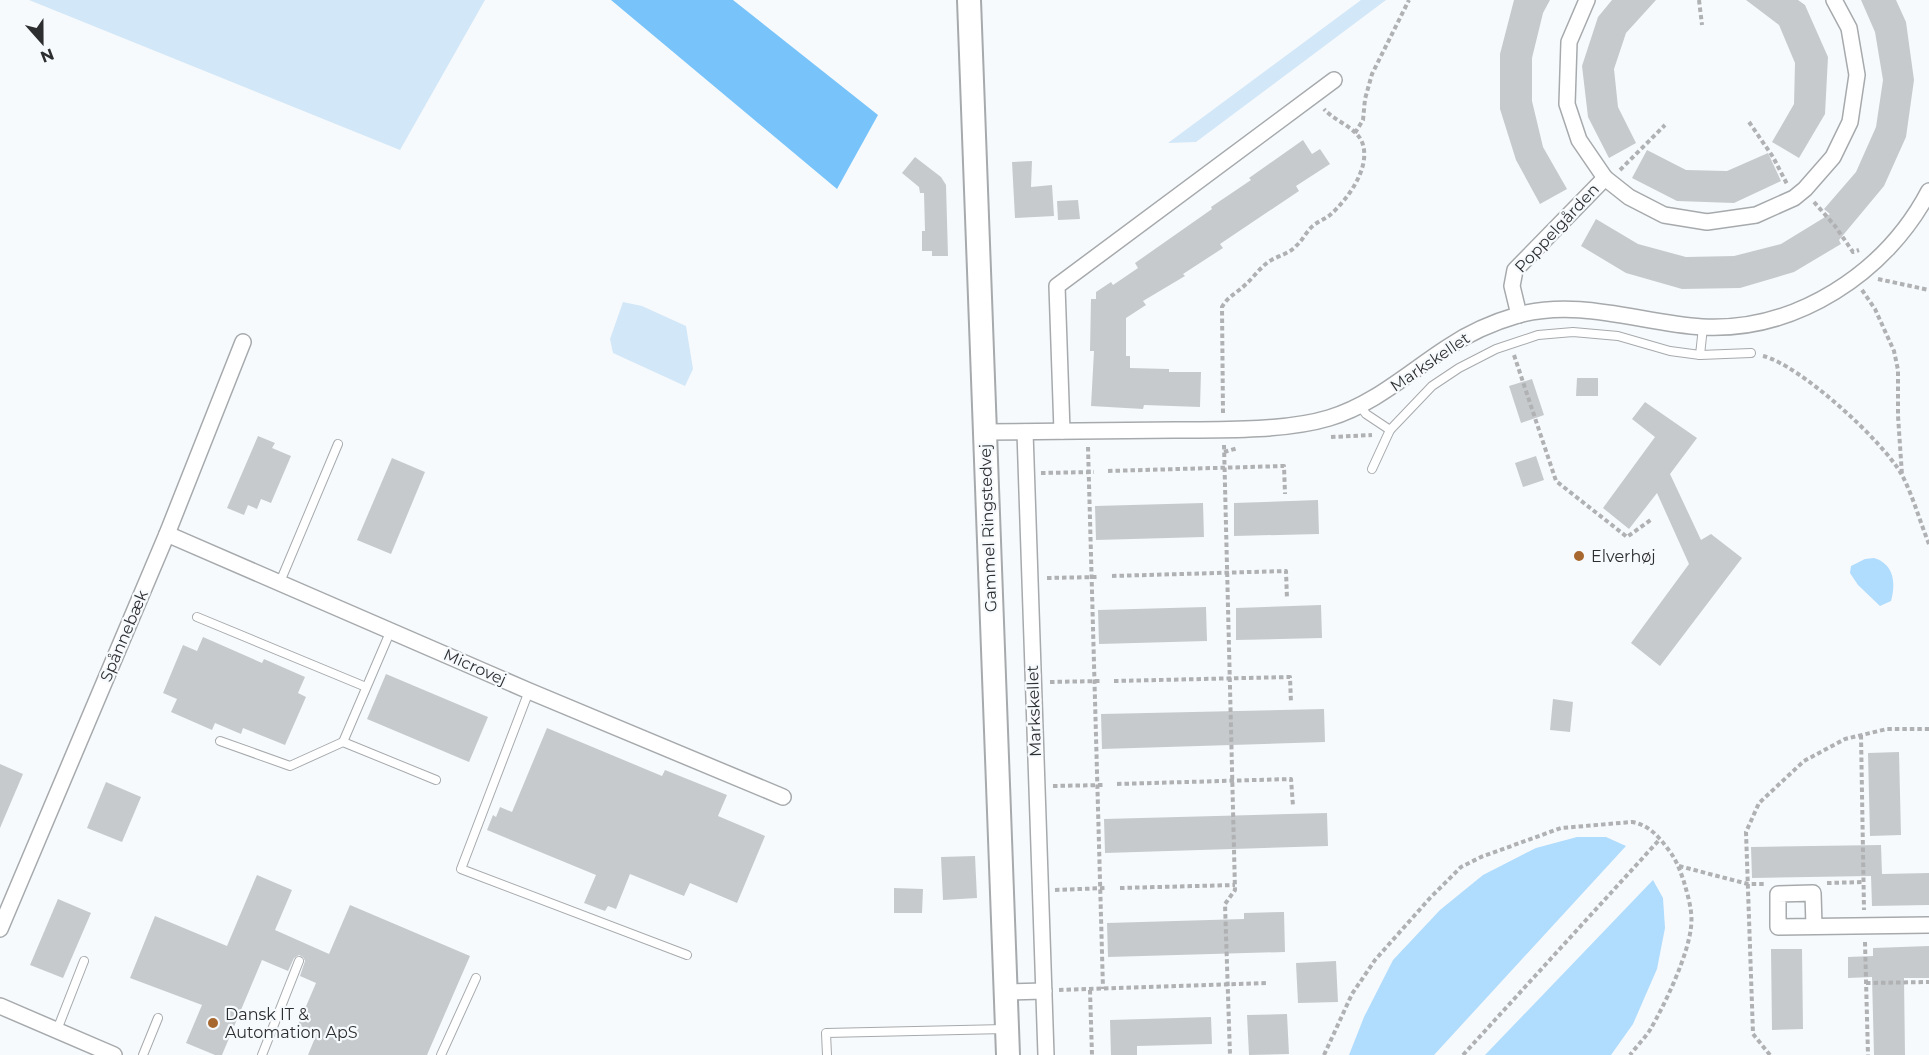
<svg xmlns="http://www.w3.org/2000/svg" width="1929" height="1055" viewBox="0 0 1929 1055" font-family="Montserrat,sans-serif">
	<rect width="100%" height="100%" fill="#f7fafd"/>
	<g fill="#d2e7f7">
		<path d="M 29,0 L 485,0 L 400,150 Z"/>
		<path d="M 1361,0 L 1386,0 L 1196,142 L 1168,143 Z"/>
		<path d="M 623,302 L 642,306 L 686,326 L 693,369 L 685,386 L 613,353 L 610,339 Z"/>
	</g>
	<path fill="#78c4fa" d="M 611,0 L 733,0 L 878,115 L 837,189 Z"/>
	<g fill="#b0dcfd">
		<path d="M 1874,558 C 1894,564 1896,583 1891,601 L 1880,606 L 1858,585 L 1850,573 L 1851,566 L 1865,559 Z"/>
		<path d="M 1577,837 L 1606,837 L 1626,846 L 1434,1055 L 1349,1055 L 1364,1017 L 1393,960 L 1440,910 L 1483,875 L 1536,848 Z"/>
		<path d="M 1653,880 L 1663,898 L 1665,928 L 1657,969 L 1633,1024 L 1611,1055 L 1485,1055 Z"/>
	</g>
	<g fill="#c7cacd">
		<path d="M 1514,0 L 1550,0 L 1543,13 L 1532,58 L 1532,101 L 1543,147 L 1567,189 L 1540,204 L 1516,160 L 1500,109 L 1500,54 Z"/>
		<path d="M 1612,0 L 1656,0 L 1626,33 L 1614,69 L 1618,107 L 1636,143 L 1609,158 L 1588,117 L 1582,66 L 1598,17 Z"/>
		<path d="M 1746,0 L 1798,0 L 1805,5 L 1828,57 L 1825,114 L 1799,158 L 1772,142 L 1794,104 L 1795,63 L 1779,25 Z"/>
		<path d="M 1861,0 L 1896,0 L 1906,22 L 1914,80 L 1906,137 L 1884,186 L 1839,240 L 1841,244 L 1794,272 L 1740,288 L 1682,289 L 1626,273 L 1581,246 L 1596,219 L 1638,244 L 1686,257 L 1734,256 L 1781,244 L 1830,214 L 1824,209 L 1856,172 L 1876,127 L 1883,80 L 1875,32 Z"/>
		<path d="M 1303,140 L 1312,154 L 1320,149 L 1330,164 L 1296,186 L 1299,191 L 1220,244 L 1223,248 L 1183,274 L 1185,276 L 1143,301 L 1146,305 L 1126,318 L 1126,356 L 1130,356 L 1130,368 L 1169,369 L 1169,372 L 1201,372 L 1200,407 L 1144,405 L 1143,409 L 1091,406 L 1094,351 L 1090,351 L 1091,299 L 1096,299 L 1096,292 L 1111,282 L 1113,285 L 1138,268 L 1135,263 L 1212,209 L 1211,207 L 1251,180 L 1249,178 Z"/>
		<path d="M 1647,150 L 1686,170 L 1727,171 L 1768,153 L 1781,181 L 1734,203 L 1677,201 L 1632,178 Z"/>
		<path d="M 915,157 L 941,177 L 946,185 L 948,256 L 932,256 L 932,251 L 922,251 L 922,231 L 925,231 L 924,193 L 920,193 L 919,187 L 902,173 Z"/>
		<path d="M 1032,161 L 1031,187 L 1052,185 L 1054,216 L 1015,218 L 1012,162 Z"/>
		<path d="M 1078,200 L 1080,219 L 1058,220 L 1057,201 Z"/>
		<path d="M 1577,378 L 1598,378 L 1598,396 L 1576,396 Z"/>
		<path d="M 1532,379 L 1544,415 L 1521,423 L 1509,386 Z"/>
		<path d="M 1645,402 L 1697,438 L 1670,474 L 1701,540 L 1711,534 L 1742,558 L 1660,666 L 1631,643 L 1689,564 L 1657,493 L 1629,529 L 1603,508 L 1655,437 L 1632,419 Z"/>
		<path d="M 258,436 L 275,443 L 272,448 L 291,456 L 271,503 L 261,499 L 257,509 L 248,505 L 244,515 L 227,508 Z"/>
		<path d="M 1536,456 L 1544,480 L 1523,487 L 1515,463 Z"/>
		<path d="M 392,458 L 425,472 L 391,554 L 357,540 Z"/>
		<path d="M 1318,500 L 1319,534 L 1234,536 L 1234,503 Z"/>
		<path d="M 1203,503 L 1204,537 L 1096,540 L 1095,506 Z"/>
		<path d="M 1321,605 L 1322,638 L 1236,640 L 1236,608 Z"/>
		<path d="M 1206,607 L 1207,641 L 1099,644 L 1098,610 Z"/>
		<path d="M 203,637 L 262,663 L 264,659 L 305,677 L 298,693 L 306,697 L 285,745 L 243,728 L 241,734 L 215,723 L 212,730 L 171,712 L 177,699 L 163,693 L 183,645 L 197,651 Z"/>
		<path d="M 386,674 L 488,717 L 469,762 L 367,719 Z"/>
		<path d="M 1553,699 L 1573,702 L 1570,732 L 1550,730 Z"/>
		<path d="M 1324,709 L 1325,742 L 1102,749 L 1101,714 Z"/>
		<path d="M 547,728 L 662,776 L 665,770 L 727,795 L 718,816 L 765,836 L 737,903 L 690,883 L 684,896 L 630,874 L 616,909 L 608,906 L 605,911 L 584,903 L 596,875 L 487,830 L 493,815 L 496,817 L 500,807 L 512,812 Z"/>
		<path d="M 1899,752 L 1901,835 L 1870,836 L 1868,753 Z"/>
		<path d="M 0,764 L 23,774 L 0,828 Z"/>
		<path d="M 106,782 L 141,797 L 122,842 L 87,828 Z"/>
		<path d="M 1327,813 L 1328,846 L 1105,853 L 1104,819 Z"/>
		<path d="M 1881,845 L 1882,874 L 1929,873 L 1929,905 L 1872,906 L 1871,876 L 1752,878 L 1751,847 Z"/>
		<path d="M 975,856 L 977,898 L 943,900 L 941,857 Z"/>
		<path d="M 257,875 L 292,890 L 275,930 L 329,954 L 350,905 L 470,956 L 427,1055 L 308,1055 L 317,1033 L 298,1025 L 316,983 L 300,976 L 305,961 L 303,957 L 299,955 L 294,958 L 288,971 L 262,960 L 222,1055 L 215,1055 L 186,1043 L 202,1005 L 130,978 L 155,916 L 227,946 Z"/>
		<path d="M 894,888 L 923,889 L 922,913 L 894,913 Z"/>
		<path d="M 58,899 L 91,913 L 63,978 L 30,965 Z"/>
		<path d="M 1284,912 L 1285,952 L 1108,957 L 1107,923 L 1244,919 L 1244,913 Z"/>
		<path d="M 1929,946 L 1929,978 L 1904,978 L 1905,1055 L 1874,1055 L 1872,977 L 1848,978 L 1848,957 L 1873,956 L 1873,948 Z"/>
		<path d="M 1771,949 L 1802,949 L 1803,1029 L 1772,1030 Z"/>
		<path d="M 1336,961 L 1338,1002 L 1298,1003 L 1296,963 Z"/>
		<path d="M 1287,1014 L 1289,1054 L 1249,1055 L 1247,1015 Z"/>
		<path d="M 1211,1017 L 1212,1044 L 1137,1046 L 1137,1055 L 1111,1055 L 1110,1020 Z"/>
	</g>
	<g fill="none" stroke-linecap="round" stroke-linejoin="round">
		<defs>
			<g id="lane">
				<path d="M 1700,355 L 1751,353"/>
				<path d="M 1360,406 L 1366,414 L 1390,430 L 1432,386 L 1459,368 L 1496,349 L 1538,335 L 1573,332 L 1618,336 L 1670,351 L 1700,355 L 1703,327"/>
				<path d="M 1372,469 L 1390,430"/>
				<path d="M 280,582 L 338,444"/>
				<path d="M 197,617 L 366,687"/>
				<path d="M 529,691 L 461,869 L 687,955"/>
				<path d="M 220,741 L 290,766 L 343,742 L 436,780"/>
				<path d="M 343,742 L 391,630"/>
				<path d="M 57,1030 L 84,961"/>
				<path d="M 143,1055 L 158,1018"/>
				<path d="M 262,1055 L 299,961"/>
				<path d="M 441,1055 L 476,978"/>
				<path d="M 827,1055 L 826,1033 L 1005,1029"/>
			</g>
			<g id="street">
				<path d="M 1605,178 L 1629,197 L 1664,215 L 1707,222 L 1756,215 L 1794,198 L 1805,189 L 1833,157 L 1850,122 L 1857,75 L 1849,28 L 1834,0"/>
				<path d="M 1519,315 L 1512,286 L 1515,270 L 1605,178 L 1579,140 L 1567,104 L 1569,42 L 1587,0"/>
				<path d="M 1062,431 L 1057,286 L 1334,80"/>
				<path d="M 984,432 C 1048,431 1111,431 1175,430 C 1221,430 1286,431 1329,418 C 1375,404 1409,372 1448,347 C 1469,333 1494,322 1518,315 C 1580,298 1641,323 1702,327 C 1796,332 1886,273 1929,191"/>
				<path d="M 1025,432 L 1046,1055"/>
				<path d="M 167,534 L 529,691 L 783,797"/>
				<path d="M 1814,926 L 1813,893 L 1778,894 L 1778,927 L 1929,925"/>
				<path d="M 0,929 L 167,534 L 243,342"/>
				<path d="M 1005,992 L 1044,991"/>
				<path d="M 0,1006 L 114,1055"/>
			</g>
			<path id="secondary" d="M 969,0 L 1008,1055"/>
		</defs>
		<use href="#lane" stroke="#a7aaac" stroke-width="10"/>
		<use href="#street" stroke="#a7aaac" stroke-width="18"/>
		<use href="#secondary" stroke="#a7aaac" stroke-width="26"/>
		<g stroke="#afb1b3" stroke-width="4" stroke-dasharray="4.5 3" stroke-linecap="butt">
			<path d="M 1699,0 L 1702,25"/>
			<path d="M 1749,122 L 1773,157 L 1787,184"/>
			<path d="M 1355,133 L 1363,120 L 1365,99 L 1372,74 L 1409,0"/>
			<path d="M 1620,170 L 1665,125"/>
			<path d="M 1814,202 L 1835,226 L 1853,252 L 1859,250"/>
			<path d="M 1878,279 L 1929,290"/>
			<path d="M 1862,290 L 1875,309 L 1894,351 L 1898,370 L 1898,416 L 1902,475"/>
			<path d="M 1514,355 L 1556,481 L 1627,537 L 1652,519"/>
			<path d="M 1763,356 C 1800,365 1883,441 1902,475 C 1913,496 1920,522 1929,544"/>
			<path d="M 1223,413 L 1222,307 C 1228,296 1237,293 1245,285 C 1253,278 1259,269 1268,262 C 1277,256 1289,254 1296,246 C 1303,240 1307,230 1314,225 C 1319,221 1325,219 1330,215 C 1347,200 1372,167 1362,142 C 1356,127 1334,121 1324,109"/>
			<path d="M 1331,437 L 1372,435"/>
			<path d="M 1224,445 L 1235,890 L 1225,904 L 1230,1055"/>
			<path d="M 1088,447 L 1103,989"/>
			<path d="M 1224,452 L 1238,448"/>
			<path d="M 1108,471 L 1284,466 L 1285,494"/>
			<path d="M 1041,473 L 1094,472"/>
			<path d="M 1112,576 L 1286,571 L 1287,599"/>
			<path d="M 1047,578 L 1097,577"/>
			<path d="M 1114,681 L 1290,677 L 1291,703"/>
			<path d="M 1050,682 L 1100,681"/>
			<path d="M 1861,735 L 1864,910"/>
			<path d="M 1117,784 L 1291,779 L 1293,806"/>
			<path d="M 1053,786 L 1103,785"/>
			<path d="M 1679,866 L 1748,884 L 1765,884"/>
			<path d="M 1827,883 L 1864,882"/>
			<path d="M 1120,888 L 1235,885"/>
			<path d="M 1055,890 L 1106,888"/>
			<path d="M 1865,942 L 1868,1055"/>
			<path d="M 1866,983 L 1929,982"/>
			<path d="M 1059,990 L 1268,983"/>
			<path d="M 1090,990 L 1092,1055"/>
			<path d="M 1324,1055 L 1352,994 L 1375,960 L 1430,898 L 1461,867 L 1481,857 L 1561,828 L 1632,822 C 1649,825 1658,836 1668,849 C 1676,859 1680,870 1684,882 C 1688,896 1693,912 1691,927 C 1688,956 1665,1004 1650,1030 C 1644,1039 1636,1047 1630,1055"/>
			<path d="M 1463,1055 L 1660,839"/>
			<path d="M 1770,1055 L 1753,1034 L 1746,832 L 1759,803 L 1804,761 L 1845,739 L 1887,729 L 1929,729"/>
		</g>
		<use href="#lane" stroke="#fff" stroke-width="8"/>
		<use href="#street" stroke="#fff" stroke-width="15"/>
		<use href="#secondary" stroke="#fff" stroke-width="22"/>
	</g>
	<g fill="#a7682f" stroke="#f7fafd" stroke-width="2">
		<circle cx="1579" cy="556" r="6"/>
		<circle cx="213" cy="1023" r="6"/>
	</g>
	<g text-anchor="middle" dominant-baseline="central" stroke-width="4.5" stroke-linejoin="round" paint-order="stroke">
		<g font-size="16" fill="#2d2e2f" stroke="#f7fafd">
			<text transform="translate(1557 228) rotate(-47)">Poppelgården</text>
			<text transform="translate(1430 362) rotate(-34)">Markskellet</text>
			<text transform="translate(988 528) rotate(-92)">Gammel Ringstedvej</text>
			<text transform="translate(124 636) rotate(-67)">Spånnebæk</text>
			<text transform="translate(475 667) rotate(24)">Microvej</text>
			<text transform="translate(1034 711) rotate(-92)">Markskellet</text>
		</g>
		<g font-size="16" fill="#2d2e2f" stroke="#f7fafd" text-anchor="start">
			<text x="1591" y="556">Elverhøj</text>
			<text x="225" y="1014">Dansk IT &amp;<tspan x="225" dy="18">Automation ApS</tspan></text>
		</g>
	</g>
	<g transform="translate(42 42) rotate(159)" stroke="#f7fafd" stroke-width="4.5" paint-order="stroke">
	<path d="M0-4.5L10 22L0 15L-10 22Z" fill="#2d2e2f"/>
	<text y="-9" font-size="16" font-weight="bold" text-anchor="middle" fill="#2d2e2f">N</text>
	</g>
</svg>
